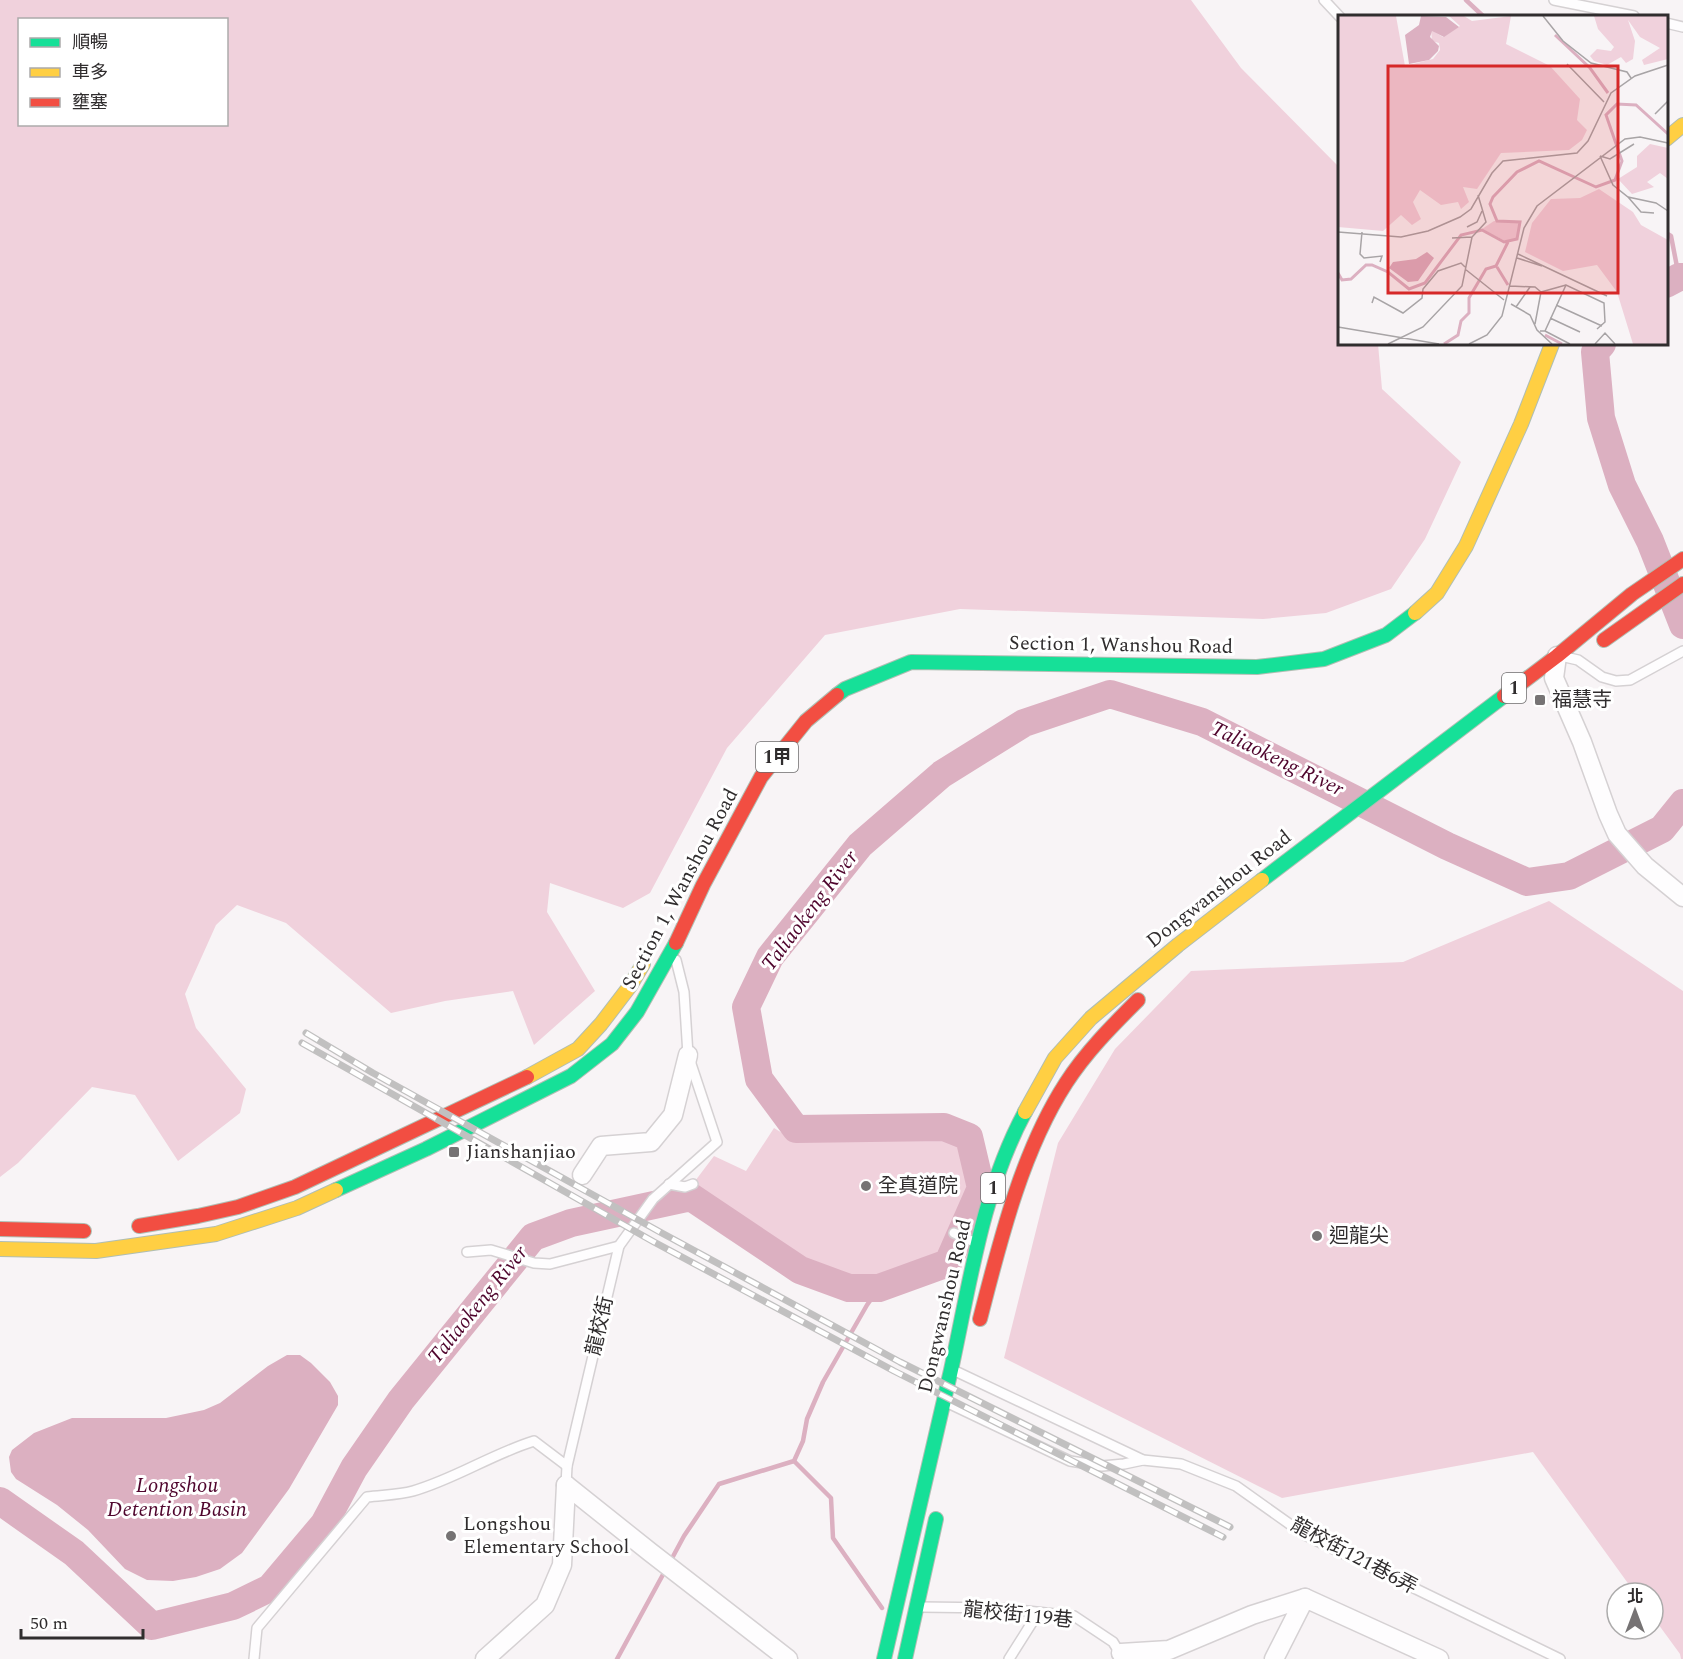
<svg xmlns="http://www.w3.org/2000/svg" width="1683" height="1659" viewBox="0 0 1683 1659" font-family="Spectral,'Noto Sans TC',serif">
	<rect width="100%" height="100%" fill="#f8f4f6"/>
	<g fill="#f0d1dc" fill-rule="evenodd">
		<path d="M 0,0 L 1191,0 L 1241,68 L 1339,167 L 1340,344 L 1378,344 L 1382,389 L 1461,462 L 1425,539 L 1391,589 L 1326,613 L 1263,619 L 960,609 L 825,635 L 727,748 L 650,893 L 623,908 L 550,883 L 547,912 L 595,991 L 534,1045 L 513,991 L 445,1001 L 391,1013 L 286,923 L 237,905 L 216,925 L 185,994 L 196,1028 L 246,1089 L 240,1113 L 178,1161 L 135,1095 L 92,1087 L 18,1163 L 0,1177 ZM 20,20 L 226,20 L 226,124 L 20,124 Z"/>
		<path d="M 1549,901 L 1683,991 L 1683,1659 L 1681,1659 L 1680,1654 L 1653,1617 L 1653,1593 L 1635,1593 L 1533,1452 L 1282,1498 L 1004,1358 L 1058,1143 L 1115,1049 L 1191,971 L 1403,962 Z"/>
		<path d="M 774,1128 L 792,1139 L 936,1137 L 963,1144 L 972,1186 L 946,1254 L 887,1277 L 858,1281 L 806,1265 L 689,1189 L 714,1156 L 746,1171 Z"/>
	</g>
	<path fill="#dcb0c1" d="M 287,1355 L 300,1355 L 311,1363 L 330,1382 L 338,1396 L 338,1405 L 289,1489 L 242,1553 L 220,1569 L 196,1577 L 173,1581 L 147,1580 L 125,1569 L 88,1530 L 57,1505 L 16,1479 L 11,1472 L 9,1457 L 12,1450 L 34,1433 L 72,1418 L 166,1418 L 204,1410 L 220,1403 L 268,1366 Z"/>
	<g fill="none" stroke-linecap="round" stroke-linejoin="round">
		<g stroke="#dcb0c1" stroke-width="4.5">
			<path d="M 1466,0 L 1483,16"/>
			<path d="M 1666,233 L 1671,236 L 1679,277"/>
			<path d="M 794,1461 L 831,1498 L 833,1538 L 882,1608"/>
			<path d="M 670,1562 L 684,1536 L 719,1484 L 794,1461 L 803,1441 L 807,1419 L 823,1382 L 867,1305 L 879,1288"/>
			<path d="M 617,1659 L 666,1569"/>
		</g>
		<g stroke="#dcb0c1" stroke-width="28">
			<path d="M 1666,284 L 1679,277 L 1683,277"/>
			<path d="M 1602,344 L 1595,352 L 1601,418 L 1622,485 L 1650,541 L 1683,625"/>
			<path d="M 0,1501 L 74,1553 L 152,1626 L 233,1606 L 270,1588 L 324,1524 L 354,1468 L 401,1400 L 533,1237 L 571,1223 L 691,1197 L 800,1270 L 849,1288 L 879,1288 L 948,1263 L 981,1188 L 969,1137 L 944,1127 L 796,1129 L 759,1079 L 746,1007 L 770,957 L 860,845 L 942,774 L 1024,723 L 1110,694 L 1202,722 L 1447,846 L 1527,882 L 1569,876 L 1662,829 L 1683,803"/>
		</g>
		<defs>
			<g id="lane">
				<path d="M 1324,0 L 1340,17"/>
				<path d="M 1554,0 L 1634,16"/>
				<path d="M 1666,23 L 1683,27"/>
				<path d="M 1565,657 L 1578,660 L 1602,677 L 1616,681 L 1630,680 L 1683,651"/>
				<path d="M 669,1184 L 685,1187 L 693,1184"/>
				<path d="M 954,1233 L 974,1242"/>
				<path d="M 467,1252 L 491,1250 L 534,1263 L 550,1264 L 619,1246"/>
				<path d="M 953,1370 L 1143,1460 L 1181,1464 L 1236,1486 L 1305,1535 L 1560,1659"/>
				<path d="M 948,1403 L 1070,1461 L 1102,1466 L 1124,1464 L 1143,1460"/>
				<path d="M 566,1485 L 567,1466 L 619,1246 L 653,1199 L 717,1142 L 688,1055 L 684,992 L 676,960"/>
				<path d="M 920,1607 L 999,1608 L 1074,1616 L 1113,1642 L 1121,1655"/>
				<path d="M 254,1659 L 257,1628 L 367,1497 C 382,1495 399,1495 413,1491 C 455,1479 492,1454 534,1441 L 567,1466"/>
				<path d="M 1009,1659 L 1038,1613"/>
			</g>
			<g id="street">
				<path d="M 1557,656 L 1554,678 L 1582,742 L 1608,814 L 1617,834 L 1645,866 L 1683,897"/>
				<path d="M 582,1175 L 601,1146 L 651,1142 L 673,1115 L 688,1055"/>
				<path d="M 566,1485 L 650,1552 L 788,1659"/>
				<path d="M 1121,1653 L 1169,1650 L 1252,1615 L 1305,1598"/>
				<path d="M 485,1659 L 545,1605 L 562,1565 L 566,1485"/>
				<path d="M 1274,1659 L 1305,1598 L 1439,1659"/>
			</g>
			<g id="fast">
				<path d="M 837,695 L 845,689 L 911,662 L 1257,667 L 1324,659 L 1386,635 L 1415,613"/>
				<path d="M 1262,880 L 1504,696"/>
				<path d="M 336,1190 L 426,1149 L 571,1076 L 612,1044 L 637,1012 L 676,943"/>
				<path d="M 884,1659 C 906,1563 929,1466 951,1370 C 970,1283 982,1192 1025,1112"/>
				<path d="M 905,1659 L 936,1519"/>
			</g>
			<g id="slow">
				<path d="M 1666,139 L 1683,125"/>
				<path d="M 1415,613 L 1437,593 L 1466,546 L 1521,424 L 1552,344"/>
				<path d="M 527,1077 L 578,1049 L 601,1024 L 630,986 L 643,964"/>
				<path d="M 1025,1112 L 1055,1058 L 1091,1018 L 1178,945 L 1262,880"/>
				<path d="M 0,1249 L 96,1251 L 216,1234 L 297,1208 L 336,1190"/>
			</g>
			<g id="jam">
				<path d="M 1604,640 L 1683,584"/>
				<path d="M 1504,696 L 1557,656 L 1632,594 L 1683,559"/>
				<path d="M 676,943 L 703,885 L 761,777 L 806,721 L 837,695"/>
				<path d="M 139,1226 L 198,1216 L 238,1207 L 295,1187 L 527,1077"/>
				<path d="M 0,1229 L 84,1231"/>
				<path d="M 980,1319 C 1000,1241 1022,1151 1066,1083 C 1086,1052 1112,1026 1138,1000"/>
			</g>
		</defs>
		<use href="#lane" stroke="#d5d1d3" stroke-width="12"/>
		<use href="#street" stroke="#d5d1d3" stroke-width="21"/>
		<use href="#fast" stroke="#b0beb3" stroke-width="16"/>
		<use href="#slow" stroke="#b0beb3" stroke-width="16"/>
		<use href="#jam" stroke="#b0beb3" stroke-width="16"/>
		<use href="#lane" stroke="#fefdfe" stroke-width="9"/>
		<use href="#street" stroke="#fefdfe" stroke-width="18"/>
		<use href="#fast" stroke="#16e098" stroke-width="14"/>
		<use href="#slow" stroke="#ffcf43" stroke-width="14"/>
		<use href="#jam" stroke="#f24e42" stroke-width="14"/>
		<defs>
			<g id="rail">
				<path d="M 306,1033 L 373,1073 L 660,1232 L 900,1362 L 1230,1527"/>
				<path d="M 302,1043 L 654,1242 L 894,1371 L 1223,1537"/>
			</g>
		</defs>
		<use href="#rail" stroke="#c1c0c0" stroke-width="7"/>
		<use href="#rail" stroke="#fff" stroke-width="4.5" stroke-dasharray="14" stroke-linecap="butt"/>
	</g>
	<g fill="#767374" stroke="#fff" stroke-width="2">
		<rect x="1534" y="694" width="12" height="12" rx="3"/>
		<rect x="448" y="1146" width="12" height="12" rx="3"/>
		<circle cx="866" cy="1186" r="6"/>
		<circle cx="1317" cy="1236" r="6"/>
		<circle cx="451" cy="1536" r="6"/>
	</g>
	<g text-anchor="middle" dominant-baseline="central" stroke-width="6" stroke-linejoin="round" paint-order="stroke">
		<g fill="#fff" stroke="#6e6c6d" stroke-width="1.5">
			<rect x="1502" y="673" width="24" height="30" rx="4.5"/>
			<rect x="756" y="742" width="42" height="30" rx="4.5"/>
			<rect x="981" y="1173" width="24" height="30" rx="4.5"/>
		</g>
		<g font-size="18" font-weight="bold" fill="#302d2e">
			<text x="1514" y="688">1</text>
			<text x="777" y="757">1甲</text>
			<text x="993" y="1188">1</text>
		</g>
		<g font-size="20" fill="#302d2e" stroke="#fff">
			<text transform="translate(1121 645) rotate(1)">Section 1, Wanshou Road</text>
			<text transform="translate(680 889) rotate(-62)">Section 1, Wanshou Road</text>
			<text transform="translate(1219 889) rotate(-38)">Dongwanshou Road</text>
			<text transform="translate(945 1306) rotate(-77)">Dongwanshou Road</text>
			<text transform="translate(600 1326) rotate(-77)">龍校街</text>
			<text transform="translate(1354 1556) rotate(28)">龍校街121巷6弄</text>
			<text transform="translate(1018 1615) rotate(6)">龍校街119巷</text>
		</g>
		<g font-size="20" fill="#302d2e" stroke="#fff" text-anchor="start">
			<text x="1552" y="700">福慧寺</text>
			<text x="466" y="1152">Jianshanjiao</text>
			<text x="878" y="1186">全真道院</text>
			<text x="1329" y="1236">迴龍尖</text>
			<text x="463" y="1524">Longshou<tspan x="463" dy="23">Elementary School</tspan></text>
		</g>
		<g font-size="21" font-style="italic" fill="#4f052d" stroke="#fff">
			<text transform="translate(1277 759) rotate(26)">Taliaokeng River</text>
			<text transform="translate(810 911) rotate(-53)">Taliaokeng River</text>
			<text transform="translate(478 1305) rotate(-51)">Taliaokeng River</text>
			<text x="177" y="1486">Longshou<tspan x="177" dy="24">Detention Basin</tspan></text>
		</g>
	</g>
	<g transform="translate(1338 15)">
		<rect width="330" height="330" fill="#f8f4f6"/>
		<path d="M 0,1 L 58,1 L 67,51 L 95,44 L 102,35 L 101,28 L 94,26 L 93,15 L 105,22 L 122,11 L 111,1 L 126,1 L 134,6 L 173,1 L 168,29 L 212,51 L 242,84 L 239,105 L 249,115 L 244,125 L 231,135 L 163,138 L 139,174 L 125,172 L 131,187 L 123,194 L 120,187 L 103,190 L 82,175 L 75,187 L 83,204 L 74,210 L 63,200 L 45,216 L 0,212 ZM 256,1 L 330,1 L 330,44 L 306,50 L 304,45 L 322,33 L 302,22 L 290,5 L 297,26 L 295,44 L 288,48 L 283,42 L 269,50 L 256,46 L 252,41 L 259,34 L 273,36 L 276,32 L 260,14 ZM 312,129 L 330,133 L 330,164 L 322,158 L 309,167 L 316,172 L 294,179 L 280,164 L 299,152 L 299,141 ZM 261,174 L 295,197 L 303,210 L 330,225 L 330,329 L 295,329 L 279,277 L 259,250 L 225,256 L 187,237 L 194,208 L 213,184 L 242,183 ZM 156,206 L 181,208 L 179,223 L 167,226 L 144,214 Z" fill="#f0d1dc"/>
		<path d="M 83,1 L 108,2 L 121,12 L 106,22 L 94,16 L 92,22 L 101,31 L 100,36 L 91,45 L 71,49 L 67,20 L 81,10 ZM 89,237 L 96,243 L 80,266 L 70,267 L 51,253 L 55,247 L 78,244 Z" fill="#dcb0c1"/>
		<path fill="none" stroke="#dcb0c1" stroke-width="3" d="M 217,20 L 252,53 L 270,78M 159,252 L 170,270M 0,258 L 4,265 L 13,264 L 28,250 L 34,250 L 50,257 L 71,274 L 87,268 L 123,220 L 144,215 L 166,227 L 179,224 L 182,207 L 159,206 L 152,189 L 155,182 L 179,157 L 201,146 L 258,172 L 277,165 L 284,146 L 268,100 L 279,89 L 298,90 L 330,119M 207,320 L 224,329M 106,329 L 120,320 L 123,306 L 131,298 L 131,283 L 148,254 L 158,251 L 170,227"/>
		<path fill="none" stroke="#a8a4a6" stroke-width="1.5" d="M 205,1 L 225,26 L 253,48 L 289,57 L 293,63M 229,49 L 266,87M 317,99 L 330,86M 262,141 L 275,170 L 290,182 L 318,188 L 330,196M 262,141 L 272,144 L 296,129M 290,182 L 303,197 L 316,198M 129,212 L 139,207 L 144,196M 0,217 L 63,222 L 90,216 L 122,202 L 133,194 L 154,158 L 165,146 L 239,138 L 250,126 L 273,78 L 297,61 L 330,50M 24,217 L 22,239 L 26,243 L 44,241 L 42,247M 114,223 L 134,222M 180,239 L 269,281M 179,243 L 204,251M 127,254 L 166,285M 172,271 L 197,272 L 203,277 L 197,309M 203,277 L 228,270M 34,288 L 36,282 L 65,298 L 84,283 L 85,274 L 100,256 L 123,248 L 127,252M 173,289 L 192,300 L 199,315 L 214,329M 218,290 L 264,311M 178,292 L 192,272M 212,303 L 242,317M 0,312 L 101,329M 202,316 L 207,316 L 228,270 L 266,288 L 267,307 L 259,314M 207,316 L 232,329M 50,329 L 85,312 L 124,271 L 134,222 L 148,207 L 140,180M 131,329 L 149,320 L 164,301 L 186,213 L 199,191 L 287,124 L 302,122 L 330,128M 257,329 L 267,318 L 277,329"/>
		<path fill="#d62828" fill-opacity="0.15" stroke="#d62828" stroke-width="3" d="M 50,51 L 280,51 L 280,278 L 50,278 Z"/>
		<rect width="330" height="330" fill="none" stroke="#302d2e" stroke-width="3"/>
	</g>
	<rect x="18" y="18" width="210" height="108" fill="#ffffff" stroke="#acabab" stroke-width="1.5"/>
	<rect x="30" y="38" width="30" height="9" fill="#16e098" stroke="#acabab" stroke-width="1.5"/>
	<text x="72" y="48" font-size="18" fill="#302d2e">順暢</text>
	<rect x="30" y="68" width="30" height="9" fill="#ffcf43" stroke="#acabab" stroke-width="1.5"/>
	<text x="72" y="78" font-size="18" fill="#302d2e">車多</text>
	<rect x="30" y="98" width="30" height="9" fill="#f24e42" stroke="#acabab" stroke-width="1.5"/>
	<text x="72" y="108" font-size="18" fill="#302d2e">壅塞</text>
	<g transform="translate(1635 1611)"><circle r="28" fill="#ffffff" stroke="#acabab" stroke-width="1.5"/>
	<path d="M0-4.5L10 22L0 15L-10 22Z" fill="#767374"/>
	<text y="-9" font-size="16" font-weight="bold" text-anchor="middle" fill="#302d2e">北</text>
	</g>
	<path d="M21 1629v9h122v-9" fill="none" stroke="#302d2e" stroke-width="3"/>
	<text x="30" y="1629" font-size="18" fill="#302d2e" stroke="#ffffff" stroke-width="4.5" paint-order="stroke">50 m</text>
</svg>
